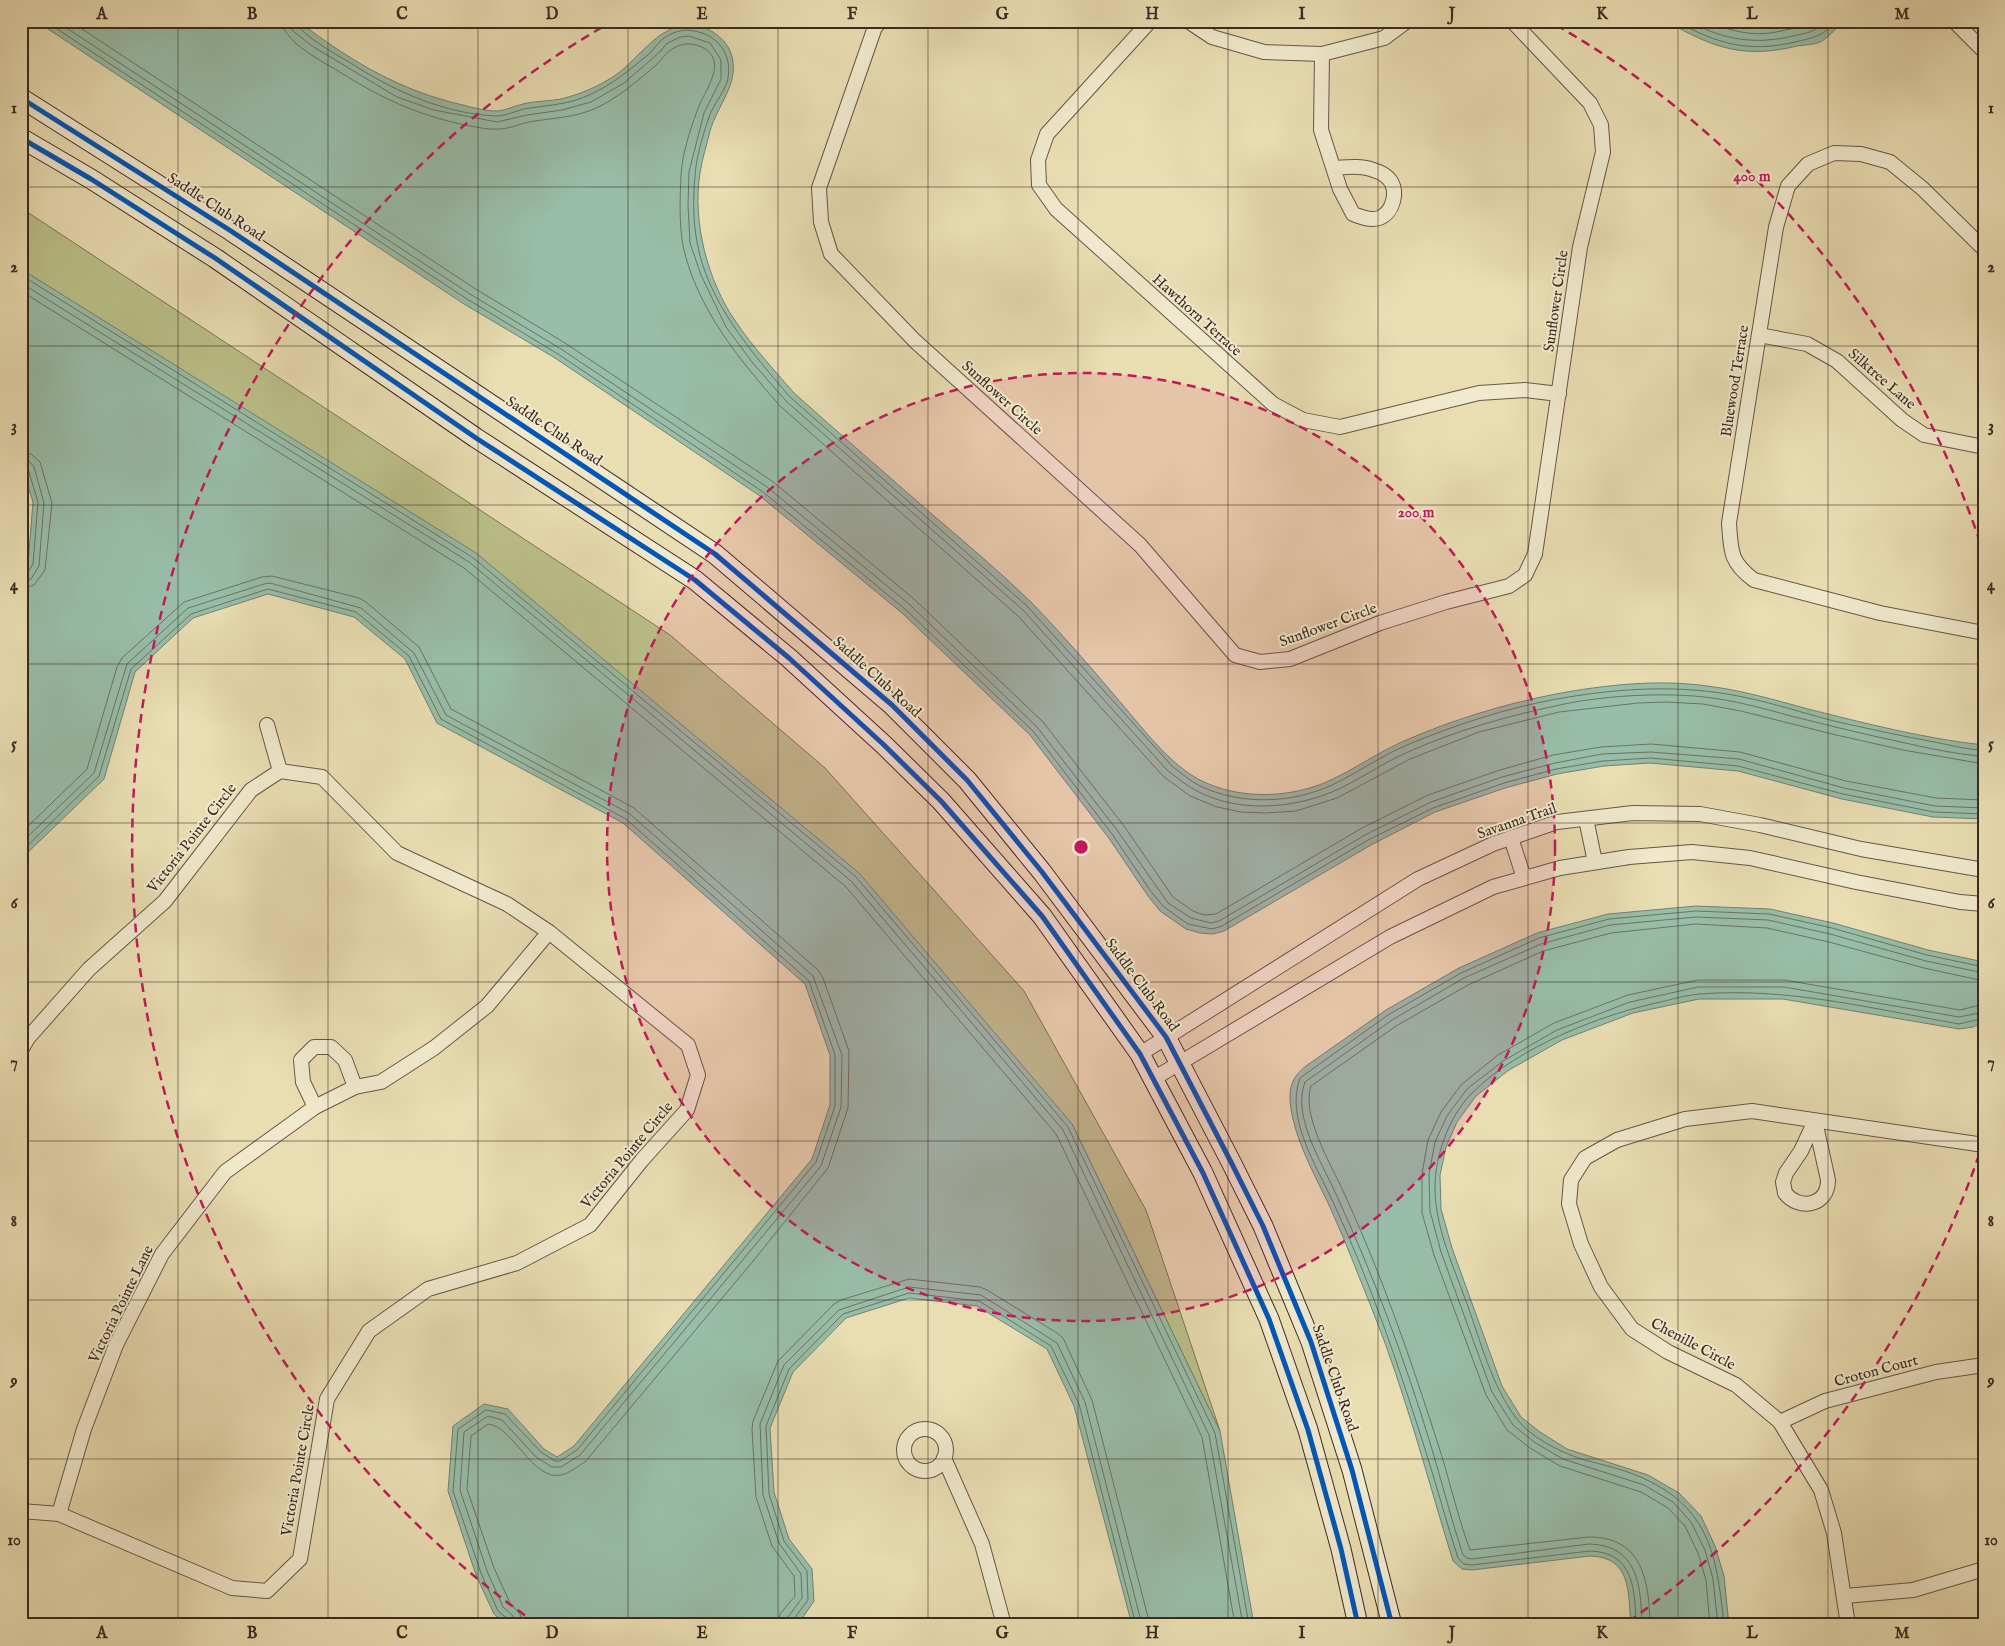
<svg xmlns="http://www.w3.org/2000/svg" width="2005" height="1646" viewBox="0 0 2005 1646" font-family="'IM FELL English',serif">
	<rect width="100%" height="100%" fill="#e9ddb2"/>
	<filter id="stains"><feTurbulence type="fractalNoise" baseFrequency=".004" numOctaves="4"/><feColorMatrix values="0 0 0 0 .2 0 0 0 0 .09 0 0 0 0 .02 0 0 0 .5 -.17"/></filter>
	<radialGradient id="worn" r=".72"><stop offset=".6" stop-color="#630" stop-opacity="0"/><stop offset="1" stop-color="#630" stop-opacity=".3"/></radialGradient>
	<path fill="#bbc089" stroke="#7a7556" d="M 21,208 L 670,635 L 825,768 L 1024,991 L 1146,1210 L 1220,1431 L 1072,1124 L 21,269 Z"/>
	<g fill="#98bda8" stroke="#728273">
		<path d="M 36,21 L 298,21 C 349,60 400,91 463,105 C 474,108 486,111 498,111 C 507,110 517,105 527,103 C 538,101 550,101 561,99 C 581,94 600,86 617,74 C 639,58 658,27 686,25 C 705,23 728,38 732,57 C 739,84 717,106 710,131 C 707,144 702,159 700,173 C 692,222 708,282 736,322 C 753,347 774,370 794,393 C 840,434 887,475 934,516 C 967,544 1001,573 1032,603 C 1061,633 1088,664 1115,696 C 1140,724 1169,766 1204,782 C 1243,800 1292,798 1331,780 C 1356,768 1379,752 1404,741 C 1452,720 1504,704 1556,694 C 1604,685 1658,679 1707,686 C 1741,690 1775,700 1808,709 C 1864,723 1926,739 1984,745 L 1984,819 L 1933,817 L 1842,799 L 1738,771 L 1650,763 L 1604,766 L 1557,774 L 1505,788 L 1435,812 L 1371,845 L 1224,931 L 1213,934 L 1200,933 L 1186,929 L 1160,911 L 1148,896 L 1108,837 L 1030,735 L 902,613 L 760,496 L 555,358 L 464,304 Z"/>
		<path d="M 1666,21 L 1842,21 C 1836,29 1828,38 1820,42 C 1813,45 1804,45 1797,46 C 1744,59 1713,48 1666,21 Z"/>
		<path d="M 21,269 L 476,553 L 859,873 L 1072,1124 L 1220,1431 L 1254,1625 L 1132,1625 L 1074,1406 L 1047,1349 L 977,1306 L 909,1298 L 846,1318 L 793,1372 L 770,1428 L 774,1492 L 789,1539 L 812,1569 L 814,1601 L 803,1617 L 795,1625 L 506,1625 L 494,1614 L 476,1575 L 448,1491 L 453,1426 L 484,1404 L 508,1409 L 544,1449 L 557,1457 L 574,1446 L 812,1159 L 830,1105 L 830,1055 L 805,984 L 623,823 L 437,723 L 405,659 L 354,617 L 268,594 L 193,618 L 135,672 L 104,779 L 21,859 L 21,573 L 28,564 L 33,502 L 21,464 Z"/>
		<path d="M 1696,906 L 1770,909 L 1833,923 L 1928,950 L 1984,962 L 1984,1022 L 1973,1027 L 1959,1029 L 1783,999 L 1699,999 L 1633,1013 L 1562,1040 L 1509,1070 L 1476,1096 L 1457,1122 L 1446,1147 L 1440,1175 L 1441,1209 L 1452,1248 L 1502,1386 L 1521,1417 L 1540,1432 L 1567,1449 L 1648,1475 L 1679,1493 L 1701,1516 L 1715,1546 L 1724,1576 L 1729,1625 L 1631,1625 C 1628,1593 1632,1557 1590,1556 L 1472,1570 L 1462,1569 L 1453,1561 C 1427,1477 1405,1391 1372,1309 C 1359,1277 1347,1245 1333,1214 C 1318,1180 1297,1146 1291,1109 C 1288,1089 1291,1078 1306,1066 L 1386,1010 L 1459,968 L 1537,933 L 1608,914 Z"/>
	</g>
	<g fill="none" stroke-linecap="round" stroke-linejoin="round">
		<g stroke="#697466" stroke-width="1">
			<path d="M 45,21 L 467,299 L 558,354 L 763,492 L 905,609 L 1033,731 L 1112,834 L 1152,893 L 1164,907 L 1188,924 L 1212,929 L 1222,926 L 1368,840 L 1433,808 L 1504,783 L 1556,769 L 1603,761 L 1650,758 L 1738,766 L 1843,794 L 1934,812 L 1984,814"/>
			<path d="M 56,21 L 470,294 L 561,349 L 767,487 L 909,604 L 1037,727 L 1117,830 L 1168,903 L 1191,918 L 1211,923 L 1219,921 L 1365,835 L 1431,802 L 1502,777 L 1555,763 L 1602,754 L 1651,752 L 1739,759 L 1844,788 L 1935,806 L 1984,808"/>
			<path d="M 70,21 L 474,288 L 565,343 L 772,481 L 914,599 L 1043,722 L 1124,826 L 1173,897 L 1193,911 L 1204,915 L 1216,914 L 1362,828 L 1428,795 L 1500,770 L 1553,755 L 1601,747 L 1651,744 L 1740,752 L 1846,781 L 1936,798 L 1984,800"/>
			<path d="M 282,21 C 283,43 326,63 343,74 C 381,98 416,114 460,124 C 472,126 486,130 499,129 C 509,129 519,124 529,122 C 551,118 573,118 594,109 C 617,99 636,82 655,66 C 661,61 667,51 674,48 C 682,43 691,43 699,46 C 732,59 703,92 697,111 C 690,130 682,155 681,175 C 680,197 679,224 683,246 C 697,309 739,359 780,406 L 1018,616 L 1163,776 L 1190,796 L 1217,807 L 1241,812 L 1265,813 L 1296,811 L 1337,798 L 1410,759 L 1479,732 L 1559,712 L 1638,703 L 1666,702 L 1703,704 L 1741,711 L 1832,734 L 1903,750 L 1984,764"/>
			<path d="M 289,21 L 293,31 L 312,46 L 397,97 L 434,110 L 497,122 L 527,115 L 562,110 L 591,102 L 624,83 L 661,51 L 666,44 L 680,37 L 689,36 L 710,43 L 721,60 L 721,79 L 704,113 L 689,172 L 688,205 L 690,243 L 701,275 L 726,327 L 752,362 L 786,401 L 1023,610 L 1167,770 C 1176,777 1186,785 1195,790 C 1237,813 1290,809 1332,792 C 1358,781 1382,763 1408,752 C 1455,731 1504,717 1555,706 C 1598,696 1660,692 1704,697 C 1733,700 1762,708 1791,716 C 1823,724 1855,732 1887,739 C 1915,745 1955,755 1984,756"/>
			<path d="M 296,21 C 297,34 345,59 357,67 C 398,93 447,114 496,116 C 507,116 519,109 530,108 C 550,105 571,104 589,95 C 612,85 631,69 650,53 C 656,47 660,39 669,35 C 680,29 690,29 702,33 C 723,40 733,61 727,82 C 723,94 713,105 709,117 C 703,135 696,157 695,176 C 693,197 693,221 697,242 C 707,301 752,353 790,397 L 1027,606 L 1172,766 C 1181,773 1190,781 1200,786 C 1240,805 1291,804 1332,785 C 1357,773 1381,756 1407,745 C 1455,725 1506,708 1557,699 C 1618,688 1682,684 1743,697 C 1773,703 1803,713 1834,721 C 1865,728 1897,735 1929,741 C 1947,744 1966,750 1984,750"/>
			<path d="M 1676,21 C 1717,44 1749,53 1795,42 C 1812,38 1825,36 1835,21"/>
			<path d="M 1689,21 C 1722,40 1756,45 1793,36 C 1810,32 1813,33 1827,21"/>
			<path d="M 1705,21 C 1728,30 1751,37 1776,32 C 1787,30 1799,27 1811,25 L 1815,21"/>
			<path d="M 21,275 L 472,557 L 856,877 L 1068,1127 L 1215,1433 L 1249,1625"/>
			<path d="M 21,283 L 469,562 L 851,881 L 1063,1130 L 1209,1435 L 1243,1625"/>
			<path d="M 21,291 L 464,568 L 846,887 L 1056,1134 L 1202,1437 L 1235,1625"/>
			<path d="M 21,452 L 31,454 L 40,462 L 52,503 L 45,570 L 34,585 L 21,589"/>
			<path d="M 21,460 L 29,461 L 34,467 L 44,503 L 39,566 L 31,579 L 21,582"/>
			<path d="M 21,466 L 28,469 L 38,502 L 33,564 L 27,574 L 21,575"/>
			<path d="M 21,833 L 87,769 L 117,667 L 122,658 L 184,602 L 262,577 L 272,576 L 359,598 L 366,602 L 419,647 L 451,709 L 634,808 L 818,970 L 823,978 L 849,1051 L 848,1108 L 828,1168 L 754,1260 L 585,1462 C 578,1466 570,1473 561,1475 C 532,1481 514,1427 488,1424 L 471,1436 L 467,1489 L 494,1568 L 510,1603 L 520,1614 L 523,1625"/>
			<path d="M 21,843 L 94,773 L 127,664 L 188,608 L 264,584 L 270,583 L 361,608 L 414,653 L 446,715 L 630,814 L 813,976 L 842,1055 L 841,1107 L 821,1166 L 580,1455 L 561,1467 L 552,1467 L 536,1457 L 502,1420 L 488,1416 L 464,1432 L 460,1490 L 487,1571 L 503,1607 L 513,1616 L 515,1625"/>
			<path d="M 21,852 L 99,776 L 131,669 L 191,614 L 268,589 L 356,612 L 409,656 L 441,719 L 626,819 L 809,981 L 835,1055 L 835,1106 L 816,1162 L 577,1450 L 560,1461 L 555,1461 L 541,1452 L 505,1414 L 486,1410 L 458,1429 L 453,1491 L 481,1573 L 498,1611 L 508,1619 L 509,1625"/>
			<path d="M 778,1625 L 780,1614 L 795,1596 L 794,1576 L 772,1546 L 756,1497 L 752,1429 L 753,1421 L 778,1361 L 834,1304 L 841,1300 L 909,1279 L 980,1287 L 987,1290 L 1057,1333 L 1063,1338 L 1092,1400 L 1150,1625"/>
			<path d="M 786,1625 L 788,1617 L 802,1598 L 801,1574 L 779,1543 L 763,1495 L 760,1424 L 784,1365 L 839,1310 L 909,1287 L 981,1295 L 1057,1343 L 1085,1402 L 1142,1625"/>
			<path d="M 792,1625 L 793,1620 L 808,1600 L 807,1571 L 784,1541 L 769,1494 L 766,1426 L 789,1369 L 843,1314 L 909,1293 L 979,1301 L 1051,1346 L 1079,1404 L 1136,1625"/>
			<path d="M 1636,1625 C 1635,1590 1634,1552 1590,1551 L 1472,1565 L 1464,1564 L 1458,1558 C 1446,1521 1436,1483 1424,1446 C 1398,1364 1370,1281 1333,1202 C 1317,1166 1285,1119 1300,1078 L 1388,1015 L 1461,973 L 1539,938 L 1609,919 L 1696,911 L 1769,914 L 1832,928 L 1927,955 L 1984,967"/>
			<path d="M 1642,1625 C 1641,1586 1638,1545 1589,1544 L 1472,1559 L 1467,1558 L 1463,1555 C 1451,1519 1442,1482 1431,1446 C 1405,1360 1373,1274 1335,1192 C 1321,1161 1292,1116 1305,1082 L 1392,1020 L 1464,978 L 1541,944 L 1610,925 L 1696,917 L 1768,920 L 1830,934 L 1926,961 L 1984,973"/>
			<path d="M 1650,1625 C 1649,1581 1643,1537 1589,1537 L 1470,1550 C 1457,1515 1449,1477 1437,1441 C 1410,1357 1381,1273 1344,1193 C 1332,1166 1301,1116 1311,1086 L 1396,1026 L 1468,985 L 1543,951 L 1611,933 L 1696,924 L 1767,928 L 1829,942 L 1924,968 L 1984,981"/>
			<path d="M 1710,1625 L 1706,1580 L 1698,1553 L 1685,1526 L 1668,1508 L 1641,1492 L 1560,1466 L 1530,1448 L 1507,1430 L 1486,1395 L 1434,1255 L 1422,1213 L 1422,1174 L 1428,1140 L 1441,1112 L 1461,1085 L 1498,1055 L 1554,1023 L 1628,995 L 1698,980 L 1784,980 L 1960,1010 L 1984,1004"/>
			<path d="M 1718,1625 L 1713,1579 L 1705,1550 L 1691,1522 L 1673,1502 L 1644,1485 L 1563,1459 L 1534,1442 L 1513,1425 L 1492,1392 L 1441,1252 L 1430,1211 L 1429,1174 L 1435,1142 L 1447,1116 L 1467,1089 L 1503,1061 L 1557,1030 L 1630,1002 L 1698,987 L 1784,987 L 1959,1017 L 1984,1012"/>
			<path d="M 1724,1625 C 1717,1561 1712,1512 1649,1481 C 1628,1470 1603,1465 1581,1459 C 1558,1451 1530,1437 1516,1418 C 1491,1384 1481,1342 1467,1304 C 1452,1262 1430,1217 1436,1172 C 1440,1143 1452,1113 1473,1092 C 1520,1046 1602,1014 1665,1001 C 1676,998 1688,995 1700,994 C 1787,987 1874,1009 1959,1024 L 1984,1018"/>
		</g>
		<defs>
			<g id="street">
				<path d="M 881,21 L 875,27 L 819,188 L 821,222 L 831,254 L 915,341 L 1140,545 L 1235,655 L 1260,662 L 1290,659 L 1380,623 L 1446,602 L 1509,586 L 1525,575 L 1535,554 L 1580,247 L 1603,152 L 1601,125 L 1590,103 L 1512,21"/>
				<path d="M 1150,21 L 1047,134 L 1038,160 L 1039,185 L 1056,209 L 1273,404 L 1303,420 L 1340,427 L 1479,393 L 1525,390 L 1559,394"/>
				<path d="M 1188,21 L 1212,37 L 1264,52 L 1322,54 L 1384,38 L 1407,21"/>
				<path d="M 1954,21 L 1984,51"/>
				<path d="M 1322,54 L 1321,130 L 1340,189 L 1353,214 C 1361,217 1370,221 1379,218 C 1393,213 1399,191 1389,179 C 1386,176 1380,172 1376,171 C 1364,165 1347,167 1334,168"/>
				<path d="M 1984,249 L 1923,189 L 1890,162 L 1861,154 L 1834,153 L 1808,164 L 1788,186 L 1776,227 L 1729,523 C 1731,552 1730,562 1754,580 L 1880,613 L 1984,633"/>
				<path d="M 1759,335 L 1807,344 L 1837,361 L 1902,420 L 1924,435 L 1984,447"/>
				<path d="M 267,725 L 280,771"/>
				<path d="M 1586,819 L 1595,862"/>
				<path d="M 1511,838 L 1524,878"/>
				<path d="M 21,1050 L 28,1038 L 89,969 L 165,901 L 251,790 L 280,771 L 322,777 L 397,853 L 507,904 L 549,932 L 688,1045 L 698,1075 L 687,1110 L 642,1160 L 590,1225 L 517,1263 L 428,1289 L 369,1331 L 327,1399 L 300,1559 L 267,1591 L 232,1588 L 59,1514 L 21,1511"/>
				<path d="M 1140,1054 L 1418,879 L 1493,844 L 1557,822 L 1633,813 L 1700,814 L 1760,825 L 1861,849 L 1984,870"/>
				<path d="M 1153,1079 L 1390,937 L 1493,887 L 1560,868 L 1629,857 L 1692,852 L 1750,858 L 1856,882 L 1960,902 L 1984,904"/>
				<path d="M 315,1107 L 303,1082 L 301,1060 L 314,1047 L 331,1047 L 345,1060 L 355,1087"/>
				<path d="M 1815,1121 L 1828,1180 C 1828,1206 1799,1211 1785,1193 L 1783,1182 L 1786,1173 L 1801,1151 Z"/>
				<path d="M 1780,1422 L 1825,1401 L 1936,1372 L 1984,1365"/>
				<circle cx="925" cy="1450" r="21"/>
				<path d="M 944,1458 L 982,1544 L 1004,1625"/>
				<path d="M 59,1514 L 84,1429 L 116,1345 L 162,1254 L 225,1172 L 315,1107 L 355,1087 L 381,1082 L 434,1048 L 487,1006 L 549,932"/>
				<path d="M 1845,1596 L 1913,1590 L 1984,1569"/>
				<path d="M 1848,1625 L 1834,1533 L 1821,1490 L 1780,1422 L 1736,1385 L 1668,1352 L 1632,1329 L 1601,1287 L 1581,1244 L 1569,1204 L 1571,1180 L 1585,1158 L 1617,1140 L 1685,1119 L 1752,1111 L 1984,1145"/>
			</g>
			<g id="secondary">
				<path d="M 21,98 L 231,231 L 715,554 L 892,705 L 967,780 L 1042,872 L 1166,1037 L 1231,1162 L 1263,1226 L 1311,1342 L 1352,1470 L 1392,1625"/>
				<path d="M 21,138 L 91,179 L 215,258 L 476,438 L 695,580 L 789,658 L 884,745 L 941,801 L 1042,916 L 1140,1054 L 1203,1173 L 1269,1319 L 1308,1430 L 1341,1549 L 1358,1625"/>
			</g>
		</defs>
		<use href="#street" stroke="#665747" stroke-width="16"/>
		<use href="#secondary" stroke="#3a2a23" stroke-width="21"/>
		<use href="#street" stroke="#f1e9cd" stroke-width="14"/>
		<use href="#secondary" stroke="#f1e9cd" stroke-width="19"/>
		<defs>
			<g id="cycleway">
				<path d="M 21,98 L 231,231 L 715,554 L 892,705 L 967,780 L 1042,872 L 1166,1037 L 1231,1162 L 1263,1226 L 1311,1342 L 1352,1470 L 1392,1625"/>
				<path d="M 21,138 L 91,179 L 215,258 L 476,438 L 695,580 L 789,658 L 884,745 L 941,801 L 1042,916 L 1140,1054 L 1203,1173 L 1269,1319 L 1308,1430 L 1341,1549 L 1358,1625"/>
			</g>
		</defs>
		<use href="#cycleway" stroke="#f1e9cd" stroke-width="8"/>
		<use href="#cycleway" stroke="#0057b8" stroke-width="5"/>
	</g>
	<path fill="none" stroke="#3a2a23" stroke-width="1" stroke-opacity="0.55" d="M 178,21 L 178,1625M 328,21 L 328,1625M 478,21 L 478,1625M 628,21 L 628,1625M 778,21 L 778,1625M 928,21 L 928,1625M 1078,21 L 1078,1625M 1228,21 L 1228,1625M 1378,21 L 1378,1625M 1528,21 L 1528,1625M 1678,21 L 1678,1625M 1828,21 L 1828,1625M 21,187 L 1984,187M 21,346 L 1984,346M 21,505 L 1984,505M 21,664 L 1984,664M 21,823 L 1984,823M 21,982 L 1984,982M 21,1141 L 1984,1141M 21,1300 L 1984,1300M 21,1459 L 1984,1459"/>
	<circle cx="1081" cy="847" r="474" fill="#c2185b" fill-opacity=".12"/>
	<g fill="none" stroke="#c2185b" stroke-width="2.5" stroke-dasharray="9 6">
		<circle cx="1081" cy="847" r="474"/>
		<path d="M1984 1140A949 949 0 0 1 1625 1624M537 1624A949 949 0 0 1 606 25M1556 25A949 949 0 0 1 1984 554"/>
	</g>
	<g text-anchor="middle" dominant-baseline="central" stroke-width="4" stroke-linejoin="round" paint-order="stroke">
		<g font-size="15" fill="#3a2a23" stroke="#f1e9cd">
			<text transform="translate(216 207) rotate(33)">Saddle Club Road</text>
			<text transform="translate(1556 301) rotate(-82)">Sunflower Circle</text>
			<text transform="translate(1197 315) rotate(42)">Hawthorn Terrace</text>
			<text transform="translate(1882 379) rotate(41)">Silktree Lane</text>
			<text transform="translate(1735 381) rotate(-81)">Bluewood Terrace</text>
			<text transform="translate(1002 398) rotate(42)">Sunflower Circle</text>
			<text transform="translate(554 431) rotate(34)">Saddle Club Road</text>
			<text transform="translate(1328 625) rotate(-20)">Sunflower Circle</text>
			<text transform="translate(877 677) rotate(42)">Saddle Club Road</text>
			<text transform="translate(1517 821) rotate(-19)">Savanna Trail</text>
			<text transform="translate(192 838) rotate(-52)">Victoria Pointe Circle</text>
			<text transform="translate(1142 985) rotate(53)">Saddle Club Road</text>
			<text transform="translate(627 1155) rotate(-50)">Victoria Pointe Circle</text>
			<text transform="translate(121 1304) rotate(-64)">Victoria Pointe Lane</text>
			<text transform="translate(1693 1344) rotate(28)">Chenille Circle</text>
			<text transform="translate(1876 1371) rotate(-15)">Croton Court</text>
			<text transform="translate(1335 1378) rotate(71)">Saddle Club Road</text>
			<text transform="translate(298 1470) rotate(-80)">Victoria Pointe Circle</text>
		</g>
	</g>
	<circle cx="1081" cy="847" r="8" fill="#c2185b" stroke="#f1e9cd" stroke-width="2.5"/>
	<g font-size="15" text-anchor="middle" font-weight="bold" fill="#c2185b" stroke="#f1e9cd" stroke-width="4" stroke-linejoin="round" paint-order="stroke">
		<text x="1752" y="181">400 m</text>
		<text x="1416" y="517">200 m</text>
	</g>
	<rect width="2005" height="1646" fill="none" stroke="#e9ddb2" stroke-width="55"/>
	<rect x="28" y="28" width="1950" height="1590" fill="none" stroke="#3a2a23" stroke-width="2"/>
	<g font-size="16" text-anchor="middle" font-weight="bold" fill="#3a2a23">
		<text x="102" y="19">A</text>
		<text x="252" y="19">B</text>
		<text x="402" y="19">C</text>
		<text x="552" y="19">D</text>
		<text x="702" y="19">E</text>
		<text x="852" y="19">F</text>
		<text x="1002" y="19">G</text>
		<text x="1152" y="19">H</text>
		<text x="1302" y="19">I</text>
		<text x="1452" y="19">J</text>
		<text x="1602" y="19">K</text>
		<text x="1752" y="19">L</text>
		<text x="1902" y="19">M</text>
		<text x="14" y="113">1</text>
		<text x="1991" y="113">1</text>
		<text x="14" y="272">2</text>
		<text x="1991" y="272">2</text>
		<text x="14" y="431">3</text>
		<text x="1991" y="431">3</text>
		<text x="14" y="590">4</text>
		<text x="1991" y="590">4</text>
		<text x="14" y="749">5</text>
		<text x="1991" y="749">5</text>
		<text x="14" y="908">6</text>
		<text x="1991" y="908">6</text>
		<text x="14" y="1067">7</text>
		<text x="1991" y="1067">7</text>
		<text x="14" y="1226">8</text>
		<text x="1991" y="1226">8</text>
		<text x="14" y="1386">9</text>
		<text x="1991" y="1386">9</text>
		<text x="14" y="1545">10</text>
		<text x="1991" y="1545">10</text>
		<text x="102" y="1638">A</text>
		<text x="252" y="1638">B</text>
		<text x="402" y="1638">C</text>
		<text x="552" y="1638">D</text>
		<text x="702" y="1638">E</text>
		<text x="852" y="1638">F</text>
		<text x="1002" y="1638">G</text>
		<text x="1152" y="1638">H</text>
		<text x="1302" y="1638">I</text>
		<text x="1452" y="1638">J</text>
		<text x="1602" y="1638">K</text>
		<text x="1752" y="1638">L</text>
		<text x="1902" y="1638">M</text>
	</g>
	<rect width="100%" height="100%" filter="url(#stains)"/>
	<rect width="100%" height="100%" fill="url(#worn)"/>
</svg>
